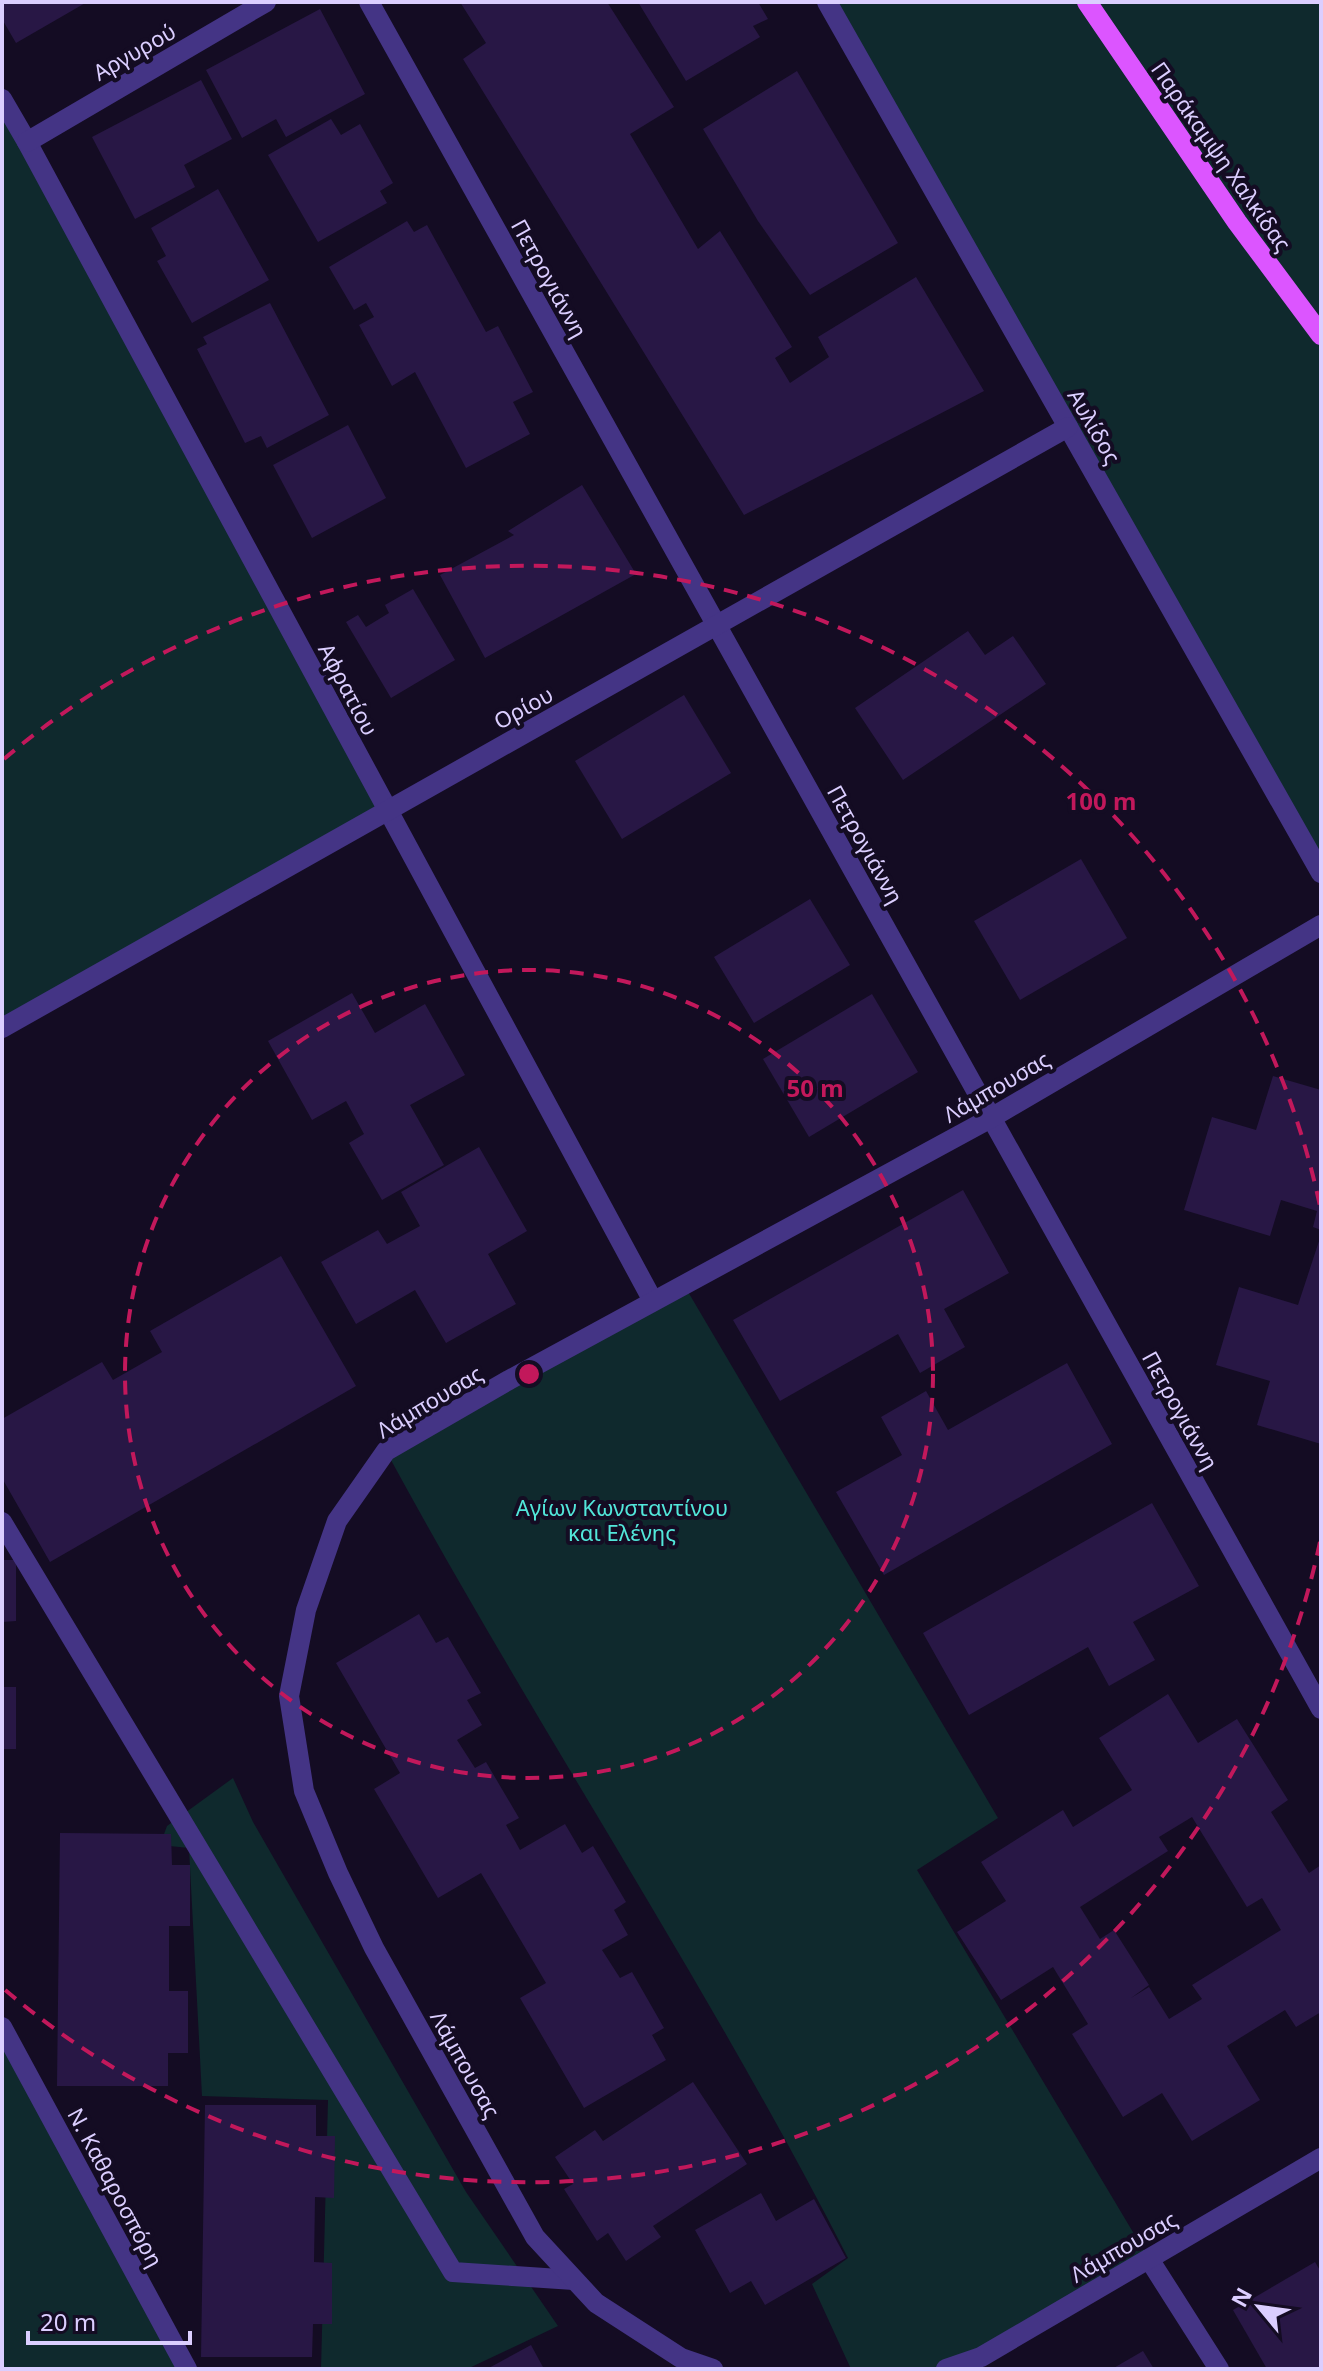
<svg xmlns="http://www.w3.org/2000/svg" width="1323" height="2371" viewBox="0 0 1323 2371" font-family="'Noto Sans',sans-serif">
	<rect width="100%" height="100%" fill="#140c23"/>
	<g fill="#0f292d">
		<path d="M 827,2 L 1321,2 L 1321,873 Z"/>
		<path d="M 2,99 L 387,811 L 2,1038 Z"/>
		<path d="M 684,1285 L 998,1818 L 917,1870 L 1149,2259 L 946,2369 L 851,2369 L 812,2284 L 848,2258 C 707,1982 534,1724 386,1451 Z"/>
		<path d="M 233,1778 L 253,1822 L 466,2192 L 558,2326 L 467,2369 L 321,2369 L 328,2100 L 202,2096 L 189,1848 L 160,1845 L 167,1826 Z"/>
		<path d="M 2,2027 L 187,2369 L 2,2369 Z"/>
	</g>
	<g fill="#281745" fill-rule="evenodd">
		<path d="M 2,2 L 87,2 L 16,43 L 2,19 Z"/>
		<path d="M 460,2 L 607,2 L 674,107 L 630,134 L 698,249 L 720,231 L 792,347 L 775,358 L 790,383 L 829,357 L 818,337 L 916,277 L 984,391 L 744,515 L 463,59 L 486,43 Z"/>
		<path d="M 638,2 L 758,2 L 768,19 L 753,26 L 760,37 L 686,81 Z"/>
		<path d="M 320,9 L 365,94 L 286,137 L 276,119 L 242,138 L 206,70 Z"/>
		<path d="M 797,71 L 898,243 L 810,295 L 758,221 L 703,129 Z"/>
		<path d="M 201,80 L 232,139 L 184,165 L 195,187 L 135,219 L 92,137 Z"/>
		<path d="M 331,119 L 341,135 L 360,124 L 393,183 L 380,191 L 387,203 L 318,242 L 268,155 Z"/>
		<path d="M 218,189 L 269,280 L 192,323 L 157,261 L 166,256 L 151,228 Z"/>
		<path d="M 407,221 L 414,232 L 427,225 L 486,332 L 498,326 L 533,392 L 513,402 L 530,434 L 466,468 L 415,372 L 392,386 L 359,325 L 374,317 L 366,303 L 354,310 L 329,267 Z"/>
		<path d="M 270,303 L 329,415 L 267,448 L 261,436 L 245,443 L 197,349 L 207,344 L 203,337 Z"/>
		<path d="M 348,425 L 386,498 L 312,538 L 273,465 Z"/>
		<path d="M 582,485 L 636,574 L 485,658 L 440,575 L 514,535 L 508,531 Z"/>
		<path d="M 413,589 L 455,660 L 391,698 L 346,622 L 358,615 L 366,627 L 389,613 L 385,605 Z"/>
		<path d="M 968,631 L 985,655 L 1013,636 L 1046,684 L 903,780 L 855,708 Z"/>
		<path d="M 684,695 L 731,773 L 622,839 L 575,761 Z"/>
		<path d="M 1081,859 L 1127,938 L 1020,1000 L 974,921 Z"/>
		<path d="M 810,899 L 850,965 L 754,1023 L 714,957 Z"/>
		<path d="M 352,993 L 375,1033 L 425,1004 L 465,1075 L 410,1105 L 444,1165 L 382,1200 L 349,1143 L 364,1134 L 346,1101 L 312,1120 L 268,1041 Z"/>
		<path d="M 872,994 L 918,1072 L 809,1137 L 763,1059 Z"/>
		<path d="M 1273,1076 L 1321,1090 L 1321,1230 L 1313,1227 L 1317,1211 L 1281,1200 L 1270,1236 L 1184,1210 L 1212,1117 L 1256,1130 Z"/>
		<path d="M 479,1147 L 527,1231 L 488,1254 L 516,1304 L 446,1343 L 415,1290 L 356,1324 L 321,1262 L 378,1230 L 387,1244 L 420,1226 L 401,1192 Z"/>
		<path d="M 963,1190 L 1009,1273 L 944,1309 L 965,1347 L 920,1373 L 898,1334 L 780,1401 L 733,1320 Z"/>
		<path d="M 1321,1235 L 1321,1444 L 1257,1425 L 1270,1381 L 1216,1365 L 1239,1287 L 1298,1305 Z"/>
		<path d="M 281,1256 L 356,1386 L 50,1562 L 2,1478 L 2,1419 L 102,1362 L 113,1380 L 162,1352 L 150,1331 Z"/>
		<path d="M 1067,1363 L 1112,1444 L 884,1575 L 836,1492 L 902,1455 L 881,1417 L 926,1391 L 948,1430 Z"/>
		<path d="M 1152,1503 L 1199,1586 L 1133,1622 L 1155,1660 L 1109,1686 L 1088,1647 L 969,1715 L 923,1633 Z"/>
		<path d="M 2,1560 L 16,1560 L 16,1621 L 2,1622 Z"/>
		<path d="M 419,1614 L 436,1643 L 448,1637 L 481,1693 L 467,1700 L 482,1725 L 457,1740 L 475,1768 L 486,1762 L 519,1818 L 506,1825 L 520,1850 L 565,1824 L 582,1853 L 593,1846 L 626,1902 L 614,1910 L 628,1935 L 602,1950 L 620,1978 L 632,1972 L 664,2028 L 652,2035 L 666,2060 L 584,2108 L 520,1998 L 546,1983 L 481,1873 L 438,1898 L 374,1789 L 400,1773 L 336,1663 Z"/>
		<rect x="2" y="1687" width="14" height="62"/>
		<path d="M 1168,1694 L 1198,1743 L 1237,1719 L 1288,1800 L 1271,1812 L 1309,1873 L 1321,1865 L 1321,2012 L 1296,2027 L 1285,2010 L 1227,2046 L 1260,2100 L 1192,2141 L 1162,2093 L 1123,2117 L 1072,2034 L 1088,2024 L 1053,1967 L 1001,2000 L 957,1932 L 1006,1901 L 981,1862 L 1063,1810 L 1073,1827 L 1132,1790 L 1099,1738 ZM 1192,1817 L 1247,1907 L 1262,1898 L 1281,1930 L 1192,1985 L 1202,1999 L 1169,2019 L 1149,1987 L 1131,1998 L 1149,1985 L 1114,1930 L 1100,1939 L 1080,1907 L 1168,1851 L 1159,1837 Z"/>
		<path d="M 60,1833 L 171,1834 L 172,1865 L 190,1865 L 190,1926 L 169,1926 L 169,1991 L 188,1991 L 188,2053 L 168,2053 L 168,2086 L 57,2086 Z"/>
		<path d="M 693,2082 L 747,2164 L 653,2226 L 661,2237 L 626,2261 L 608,2233 L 597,2241 L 564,2189 L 573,2184 L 555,2157 L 595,2130 L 603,2141 Z"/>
		<path d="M 205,2105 L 316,2105 L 316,2136 L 335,2136 L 334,2198 L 315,2197 L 314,2262 L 332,2263 L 332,2324 L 313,2324 L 312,2357 L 201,2357 Z"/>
		<path d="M 761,2193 L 776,2221 L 814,2199 L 846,2258 L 765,2305 L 751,2281 L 730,2293 L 695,2230 Z"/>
		<path d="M 1315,2262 L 1321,2272 L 1321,2369 L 1267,2369 L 1233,2310 Z"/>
		<path d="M 531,2345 L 544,2369 L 487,2369 Z"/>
		<path d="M 1143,2351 L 1154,2369 L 1112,2369 Z"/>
	</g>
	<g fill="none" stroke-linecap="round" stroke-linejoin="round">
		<g stroke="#443485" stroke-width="20">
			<path d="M 369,2 L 1321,1709"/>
			<path d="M 827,2 L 1321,873"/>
			<path d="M 2,99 L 27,142 L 653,1301"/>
			<path d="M 27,142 L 266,2"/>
			<path d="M 2,1028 L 1068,427"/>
			<path d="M 2,1522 L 453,2272 L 574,2280"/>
			<path d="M 2,2027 L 187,2369"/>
			<path d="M 1149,2259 L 1219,2369"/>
			<path d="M 713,2369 L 681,2358 L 596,2303 L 535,2237 L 374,1948 L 338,1873 L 304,1791 L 289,1696 L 306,1610 L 337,1521 L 386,1451 L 509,1380 L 991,1118 L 1321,925"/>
			<path d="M 946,2369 L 981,2357 L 1321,2158"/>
		</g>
		<path stroke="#dc55ff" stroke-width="20" d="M 1087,2 L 1237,222 L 1321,335"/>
	</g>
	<g fill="none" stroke="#c2185b" stroke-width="4" stroke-dasharray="14 10">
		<circle cx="529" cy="1374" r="404"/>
		<path d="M1320 1542A809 809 0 0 1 4 1989M4 759A809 809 0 0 1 1320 1206"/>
	</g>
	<g text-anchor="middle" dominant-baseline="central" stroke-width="8" stroke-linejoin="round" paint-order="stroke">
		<g font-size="22" fill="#dbceff" stroke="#140c23">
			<text transform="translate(134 51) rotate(-30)">Αργυρού</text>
			<text transform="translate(1222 156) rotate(55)">Παράκαμψη Χαλκίδας</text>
			<text transform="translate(550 278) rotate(61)">Πετρογιάννη</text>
			<text transform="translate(1095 426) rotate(60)">Αυλίδος</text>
			<text transform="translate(349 689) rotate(62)">Αφρατίου</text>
			<text transform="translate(523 707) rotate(-29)">Ορίου</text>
			<text transform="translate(866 844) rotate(61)">Πετρογιάννη</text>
			<text transform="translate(996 1086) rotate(-30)">Λάμπουσας</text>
			<text transform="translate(429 1401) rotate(-31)">Λάμπουσας</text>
			<text transform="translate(1181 1410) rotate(61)">Πετρογιάννη</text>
			<text transform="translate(466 2064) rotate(61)">Λάμπουσας</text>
			<text transform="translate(116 2187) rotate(62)">Ν. Καθαροσπόρη</text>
			<text transform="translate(1123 2246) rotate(-30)">Λάμπουσας</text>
		</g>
		<g font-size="22" fill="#52e7da" stroke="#140c23">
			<text x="622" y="1507">Αγίων Κωνσταντίνου<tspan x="622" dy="25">και Ελένης</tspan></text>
		</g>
	</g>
	<circle cx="529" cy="1374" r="12" fill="#c2185b" stroke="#140c23" stroke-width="4"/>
	<g font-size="24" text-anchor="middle" font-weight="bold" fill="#c2185b" stroke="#140c23" stroke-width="8" stroke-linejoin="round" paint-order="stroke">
		<text x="1101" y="810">100 m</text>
		<text x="815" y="1097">50 m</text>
	</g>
	<rect width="1323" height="2371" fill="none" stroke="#dbceff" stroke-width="8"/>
	<g transform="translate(1259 2307) rotate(299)" stroke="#140c23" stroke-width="6" paint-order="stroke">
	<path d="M0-6L14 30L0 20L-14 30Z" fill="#dbceff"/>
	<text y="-12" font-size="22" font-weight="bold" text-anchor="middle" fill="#dbceff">N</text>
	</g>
	<path d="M28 2331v12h162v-12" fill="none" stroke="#dbceff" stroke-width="4"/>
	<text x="40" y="2331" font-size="24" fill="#dbceff" stroke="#140c23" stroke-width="6" paint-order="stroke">20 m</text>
</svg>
